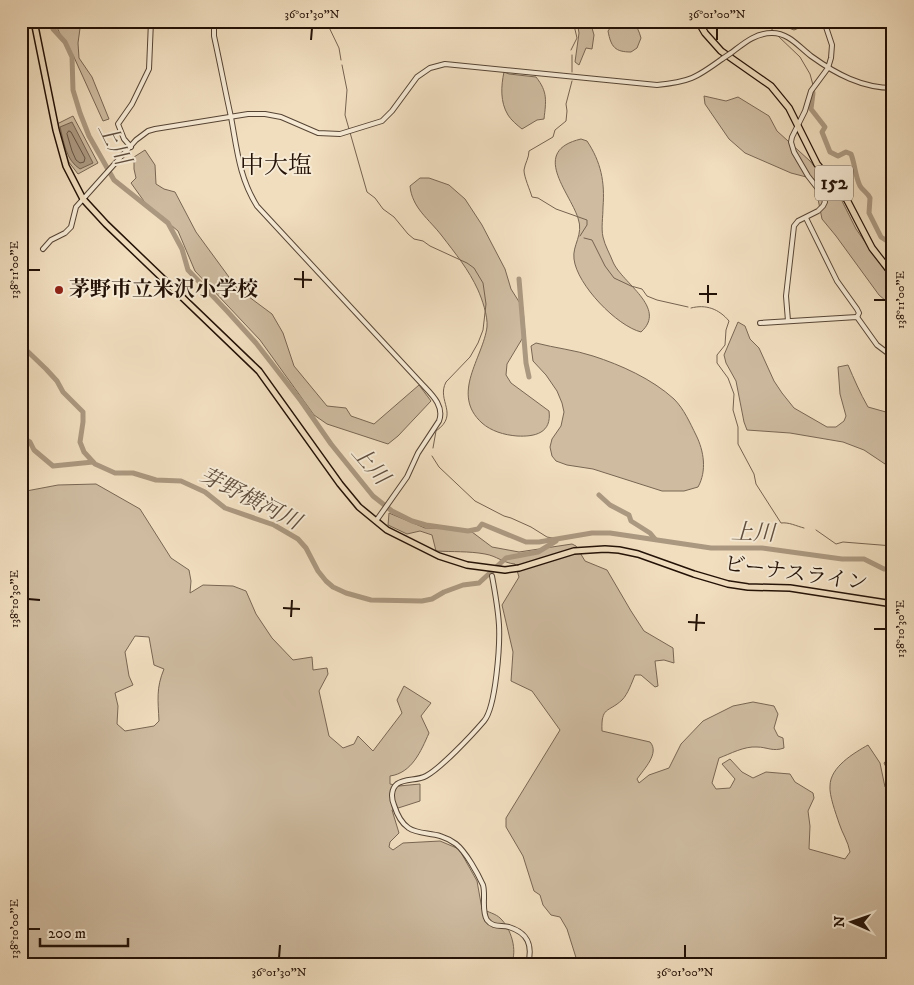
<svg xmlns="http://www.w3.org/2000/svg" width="914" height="985" viewBox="0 0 914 985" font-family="'IM FELL DW Pica','Noto Serif JP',serif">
	<rect width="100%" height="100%" fill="#f1debf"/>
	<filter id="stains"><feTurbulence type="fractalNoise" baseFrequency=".004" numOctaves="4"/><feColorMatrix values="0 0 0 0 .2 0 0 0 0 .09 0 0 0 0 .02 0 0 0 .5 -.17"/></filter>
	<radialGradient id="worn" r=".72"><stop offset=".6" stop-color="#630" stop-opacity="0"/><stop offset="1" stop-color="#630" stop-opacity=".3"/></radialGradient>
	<g fill="#cebba0" stroke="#786653" fill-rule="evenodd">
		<path d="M 54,21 L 81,21 L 78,43 L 79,58 L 92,77 L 109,119 L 103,121 L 73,55 L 60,34 Z"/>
		<path d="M 577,21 L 590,21 L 594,35 L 592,49 L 586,48 L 579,65 L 575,62 L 579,33 Z"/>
		<path d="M 620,21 L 632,21 C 637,26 639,31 641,38 L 637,48 L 631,52 C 615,52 611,47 608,31 L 613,24 Z"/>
		<path d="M 771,21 L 816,21 L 794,30 Z"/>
		<path d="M 882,21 L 893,21 L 893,47 L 891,32 L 885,29 Z"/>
		<path d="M 504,72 L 509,74 L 536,77 C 548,92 546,101 544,119 L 537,120 L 522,129 C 517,125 511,120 508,115 C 500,102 501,86 504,72 Z"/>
		<path d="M 704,96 L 726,101 L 738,97 L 769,116 L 777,131 L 810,161 L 841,199 L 856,229 L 893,282 L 893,307 L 879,295 L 836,236 L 822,219 L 814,179 L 791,173 L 745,153 L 729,139 L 705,104 Z"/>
		<path d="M 73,116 L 98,163 L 78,174 L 68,161 L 57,124 Z"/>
		<path d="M 581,139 L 587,141 C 601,162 605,182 603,207 C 603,217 601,228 603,237 C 605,246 610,254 613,262 C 622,283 668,308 641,332 C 617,326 577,285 574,259 C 572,245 584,235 578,218 C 569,191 530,151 581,139 Z"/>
		<path d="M 145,150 L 155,165 L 156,184 L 164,189 L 175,192 L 196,232 L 237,288 L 272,314 L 283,333 L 294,366 L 327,406 L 346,408 L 351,416 L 374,424 L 419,385 L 431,401 L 398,436 L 388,444 L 327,424 L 314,415 L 260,340 L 195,271 L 178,231 L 146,204 L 131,183 L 136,178 L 134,169 L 134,157 Z"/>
		<path d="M 420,178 L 429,178 L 449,185 L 465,199 L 482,225 L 505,269 L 511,289 L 523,308 L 525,334 L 507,364 L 506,375 L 511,383 L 549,411 C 552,433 535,437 517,436 C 504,435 491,431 482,423 C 450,394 483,358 487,327 C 488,316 482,299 478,290 C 469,270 455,253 442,236 C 429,219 412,208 410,186 Z"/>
		<path d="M 738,322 L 745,326 L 750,339 L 759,348 L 774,381 L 782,393 L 794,408 L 827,427 L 836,427 L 844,421 L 846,416 L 840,394 L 838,367 L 848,365 C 854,379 860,393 868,407 L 893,414 L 893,465 L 885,464 L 864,450 L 843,442 L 790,433 L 747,430 L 744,422 L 736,381 L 726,363 L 724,355 Z"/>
		<path d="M 536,343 C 555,348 575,350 593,356 C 621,365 652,379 674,399 C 684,409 690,423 696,435 C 704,451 707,471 698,487 L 684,491 L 662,491 L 593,469 L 567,465 L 556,461 L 552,456 L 550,447 L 552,439 L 561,426 L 564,412 L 562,403 L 557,391 L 546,375 L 533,361 L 531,346 Z"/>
		<path d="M 96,484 L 140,509 L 171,558 L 189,570 L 191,581 L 190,593 L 203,585 L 233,586 L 246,591 L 256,614 L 272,638 L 293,660 L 312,657 L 313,670 L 327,668 L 328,674 L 319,691 L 329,736 L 343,748 L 354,744 L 358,736 L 373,751 L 402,713 L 397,700 L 404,686 L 431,703 L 421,716 L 429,733 C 421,751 412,773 390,776 L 390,784 L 399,786 L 420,784 L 420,801 L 392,810 L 399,833 L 390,842 L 389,847 L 393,850 L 403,843 L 440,841 L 459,849 L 477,881 L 482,909 C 488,912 496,914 500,918 C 511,928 518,951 511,964 L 21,964 L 21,492 L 58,485 ZM 135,636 L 149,637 L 154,665 L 164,669 C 156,688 158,700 159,721 L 154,726 L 125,731 L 117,724 L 118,706 L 115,693 L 133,685 L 129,676 L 125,652 Z"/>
		<path d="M 389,513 L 425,528 L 450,528 L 472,532 L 492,547 L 519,552 L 572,544 L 576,546 L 585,561 L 607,570 L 631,611 L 644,631 L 673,648 L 674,663 L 664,660 L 655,661 L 658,686 L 655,687 L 641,675 L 635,675 C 632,682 628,694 622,700 C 608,713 601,706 602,731 L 650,742 C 660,753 644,769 637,779 L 639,783 L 649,775 L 669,768 L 681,744 L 703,721 L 733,706 L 753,702 L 774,706 L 778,714 L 774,728 L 778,736 L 783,738 L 784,748 C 773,752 767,747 757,747 C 744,746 730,754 719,758 L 712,783 L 716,789 L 730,788 L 735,779 L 722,764 L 730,759 L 742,772 L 753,778 L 766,772 L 790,774 L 795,782 L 813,793 L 814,798 L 808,811 L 810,826 L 809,849 L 845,859 L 850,852 C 848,841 842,833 839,823 C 836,814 829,795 830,786 C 830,767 854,753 868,745 L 880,763 L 885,787 L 890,790 L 893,788 C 893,799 890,808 891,819 L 893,821 L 893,964 L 578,964 L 567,929 L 560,917 L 551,915 L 543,905 L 540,895 L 534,891 L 523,856 L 506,827 L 506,818 L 560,730 L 532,691 L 511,681 L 513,652 L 502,605 L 519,577 L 515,564 C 503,563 497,556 485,554 C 469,551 452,552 436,551 L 432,535 L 420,531 L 407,534 L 388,525 Z"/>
		<path d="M 893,753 L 893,775 L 888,771 L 884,763 Z"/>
	</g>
	<path fill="#ab9880" stroke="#75624f" d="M 72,122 L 93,163 L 80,169 C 66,160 64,143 60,127 Z"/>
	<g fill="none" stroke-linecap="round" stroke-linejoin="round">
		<path stroke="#675443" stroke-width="1" d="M 69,131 L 71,132 L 85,158 L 84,162 L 80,163 L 76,160 L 72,151 L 67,134 Z"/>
		<g stroke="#75624f" stroke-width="1">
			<path d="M 326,21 L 339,48 L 341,60"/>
			<path d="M 762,21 L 775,32"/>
			<path d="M 777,35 L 800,57 L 810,74 L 813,85"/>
			<path d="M 571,50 L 577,38 L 573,21"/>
			<path d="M 572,55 L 572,72"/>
			<path d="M 342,65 L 347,90 L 345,115 L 367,192 L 375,198 L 383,209 L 394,217 L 408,234 L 414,239 L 423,241 L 430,246 L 467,263 L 474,268 L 483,283 L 486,304 L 483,330 L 478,343 L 470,357 L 446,382 C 436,401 460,414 436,431 L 433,448"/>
			<path d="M 572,81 L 566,104 L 567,111 L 566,121 L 555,130 L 553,137 L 529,151 C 529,158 525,163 524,170 C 524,177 530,190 532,197 L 538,198 L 556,209 L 587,220 L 587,225 L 580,236"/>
			<path d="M 584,238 L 592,240 L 605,266 L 614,278 L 631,286 L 642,289 L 647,296 L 657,300 L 688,307"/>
			<path d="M 691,308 C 706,304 719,309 729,321 L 726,330 L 725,345 L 717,355 L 717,363 L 728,378 L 734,394 L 733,410 L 738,427 L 738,444 L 754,474 L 756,484 L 781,523 C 789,522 796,526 804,528"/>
			<path d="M 432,456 L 439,467 L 475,501 L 504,516 L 511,518 L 531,527 L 547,537 L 558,539"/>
			<path d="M 816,530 L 836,544 L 843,542 L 893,546"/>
		</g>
		<g stroke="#ab9880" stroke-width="5">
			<path d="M 49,21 L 53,29 L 65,42 L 72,57 L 73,90 L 80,113 L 89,136 L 114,180 L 168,223 L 182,249 L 188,270 L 227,311 L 256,343 L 301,401 L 331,444 L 373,496 L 392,511 L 412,521 L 426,525 L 468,531 L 478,529 L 482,524 L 526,542 L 539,542 L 592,533 L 610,533 L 711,548 L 762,548 L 842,559 L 864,559 L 884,569 L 893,569"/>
			<path d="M 813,93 L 811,109 L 825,127 L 822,132 L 830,152 L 838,156 L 846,152 L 851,154 C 855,164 855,176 860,186 C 863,191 868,193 870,198 L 869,213 L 881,237 L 893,245"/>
			<path d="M 519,279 L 526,363 L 529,377"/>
			<path d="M 21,345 L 46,369 L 57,381 L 63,392 L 83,412 L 83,422 L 80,442 L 84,452 L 95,464 L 115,473 L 133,473 L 156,480 L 181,481 L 205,492 L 225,508 L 274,525 L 298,539 L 306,548 L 318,571 L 326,581 L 333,587 L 346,593 L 371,600 L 422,601 L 432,599 L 444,592 L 463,585 L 479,583 L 506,558 L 538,552 L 556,541"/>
			<path d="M 21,437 L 30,442 L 34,450 L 53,466 L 93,462"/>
			<path d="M 599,495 L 610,505 L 629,515 L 631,521 L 650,533 L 655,539"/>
		</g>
		<defs>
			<g id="minor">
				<path d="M 214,21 L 214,36 C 220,63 225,90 231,117 C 237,149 239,177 257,206 L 421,383 C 430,393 445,405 439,421 L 418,453 L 407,477 L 376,521"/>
				<path d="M 731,53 C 743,44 755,33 772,33 C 789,33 799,47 811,56 C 836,74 862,88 893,88"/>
				<path d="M 131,147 L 124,139 L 118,124 L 132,104 L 149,69 L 151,21"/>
				<path d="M 806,218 L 837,281 L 857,309 L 859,313 L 857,317"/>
				<path d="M 43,249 L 51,240 L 65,233 L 71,227 L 76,207 L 136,140 L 148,131 L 155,129 L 248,114 L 265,114 L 281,117 L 318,133 L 340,134 L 382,121 L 392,111 L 417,77 L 430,68 L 445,64 L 657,85 C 689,82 696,78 722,59"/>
				<path d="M 788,321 L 786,296 L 794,226 L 798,221 L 818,211 L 823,206 L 825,202 L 822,194 L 808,176 L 794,152 L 791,142 L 792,137 L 805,111 L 811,91 L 828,68 L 831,58 L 832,45 L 824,21"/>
				<path d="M 760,323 L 857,317 L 877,345 L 893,357"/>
				<path d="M 492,576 C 495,592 498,609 499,625 C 500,645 496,707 484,721 C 472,735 441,768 426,776 C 417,781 405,778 397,784 C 391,789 391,798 394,805 C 407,846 430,824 456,844 C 466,852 478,874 483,885 C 486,896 481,910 487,920 C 493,928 501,925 509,927 C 528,933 533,945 528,964"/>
			</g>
			<path id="major" d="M 34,21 L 56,130 L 66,166 L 83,199 L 106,224 L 259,371 L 340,484 L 359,507 L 387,530 L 439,556 L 467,565 L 505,570 L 519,568 L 574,551 L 605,549 L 619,550 L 638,554 L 694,574 L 728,584 L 748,587 L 790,588 L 893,604"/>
			<path id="highway" d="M 698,21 L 705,33 L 721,51 L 771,86 L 789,108 L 817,164 L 847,200 L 872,248 L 893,275"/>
		</defs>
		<use href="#minor" stroke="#564434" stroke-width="6"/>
		<use href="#major" stroke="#231106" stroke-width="8"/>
		<use href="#highway" stroke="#231106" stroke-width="8"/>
		<use href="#minor" stroke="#f6ead5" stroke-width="4"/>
		<use href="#major" stroke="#f1debf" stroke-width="5"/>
		<use href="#highway" stroke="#f1debf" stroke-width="5.5"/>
		<defs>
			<path id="minor-bridge" d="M 722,59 L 731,53"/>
		</defs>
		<use href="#minor-bridge" stroke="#564434" stroke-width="6" stroke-linecap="butt"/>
		<use href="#minor-bridge" stroke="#f6ead5" stroke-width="4"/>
	</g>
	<path fill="none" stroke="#231106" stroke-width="2" d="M 311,40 L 312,28M 717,40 L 717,28M 28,270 L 40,270M 294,279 L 312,280M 303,288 L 303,271M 699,294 L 717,294M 874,300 L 886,300M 708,303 L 708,285M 28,599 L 40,600M 283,608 L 300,609M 291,617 L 292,600M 688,622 L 705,623M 874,629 L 886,629M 696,631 L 697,614M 28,929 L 40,929M 279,958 L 280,945M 685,958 L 685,945"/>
	<circle fill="#8f2418" stroke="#f6ead5" stroke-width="2" cx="59" cy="290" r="5"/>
	<g text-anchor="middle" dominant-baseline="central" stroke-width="4" stroke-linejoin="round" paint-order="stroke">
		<rect fill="#f6ead5" stroke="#625244" stroke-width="1" x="815" y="165.5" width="38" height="35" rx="4"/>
		<g font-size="20" font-weight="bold" fill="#231106">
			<text x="834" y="183">152</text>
		</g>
		<g font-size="21" font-weight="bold" fill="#231106" stroke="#f6ead5" text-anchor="start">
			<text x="69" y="290">茅野市立米沢小学校</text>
		</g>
		<g font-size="21" fill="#231106" stroke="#f6ead5">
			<text transform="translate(796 574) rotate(8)">ビーナスライン</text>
		</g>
		<g font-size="22" font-style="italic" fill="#604e3d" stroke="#f6ead5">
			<text transform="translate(114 144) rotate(63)">上川</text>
			<text transform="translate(370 465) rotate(49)">上川</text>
			<text transform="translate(250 499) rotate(27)">芽野横河川</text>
			<text transform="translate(753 533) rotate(2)">上川</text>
		</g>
		<g font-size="24" fill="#231106" stroke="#f6ead5">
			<text x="276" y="166">中大塩</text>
		</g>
	</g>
	<rect width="914" height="985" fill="none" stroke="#f1debf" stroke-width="55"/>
	<g transform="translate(852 922) rotate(272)" stroke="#f6ead5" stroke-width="4" paint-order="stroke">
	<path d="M0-4L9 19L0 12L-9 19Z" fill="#231106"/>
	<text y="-8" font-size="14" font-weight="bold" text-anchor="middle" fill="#231106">N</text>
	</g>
	<path d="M40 938v8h88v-8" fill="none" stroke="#231106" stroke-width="2.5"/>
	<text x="48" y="938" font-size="15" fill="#231106" stroke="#f6ead5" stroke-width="4" paint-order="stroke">200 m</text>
	<rect x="28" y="28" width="858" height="930" fill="none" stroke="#231106" stroke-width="2"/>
	<g font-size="12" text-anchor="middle" fill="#231106">
		<text x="312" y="18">36°01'30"N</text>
		<text x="717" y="18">36°01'00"N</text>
		<text transform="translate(14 270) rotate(-90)" y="4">138°11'00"E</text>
		<text transform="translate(900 300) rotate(-90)" y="4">138°11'00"E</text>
		<text transform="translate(14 599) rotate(-90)" y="4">138°10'30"E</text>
		<text transform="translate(900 629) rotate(-90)" y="4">138°10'30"E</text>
		<text transform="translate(14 929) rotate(-90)" y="4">138°10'00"E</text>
		<text x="279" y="976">36°01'30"N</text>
		<text x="685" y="976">36°01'00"N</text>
	</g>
	<rect width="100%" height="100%" filter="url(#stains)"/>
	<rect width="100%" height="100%" fill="url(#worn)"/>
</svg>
